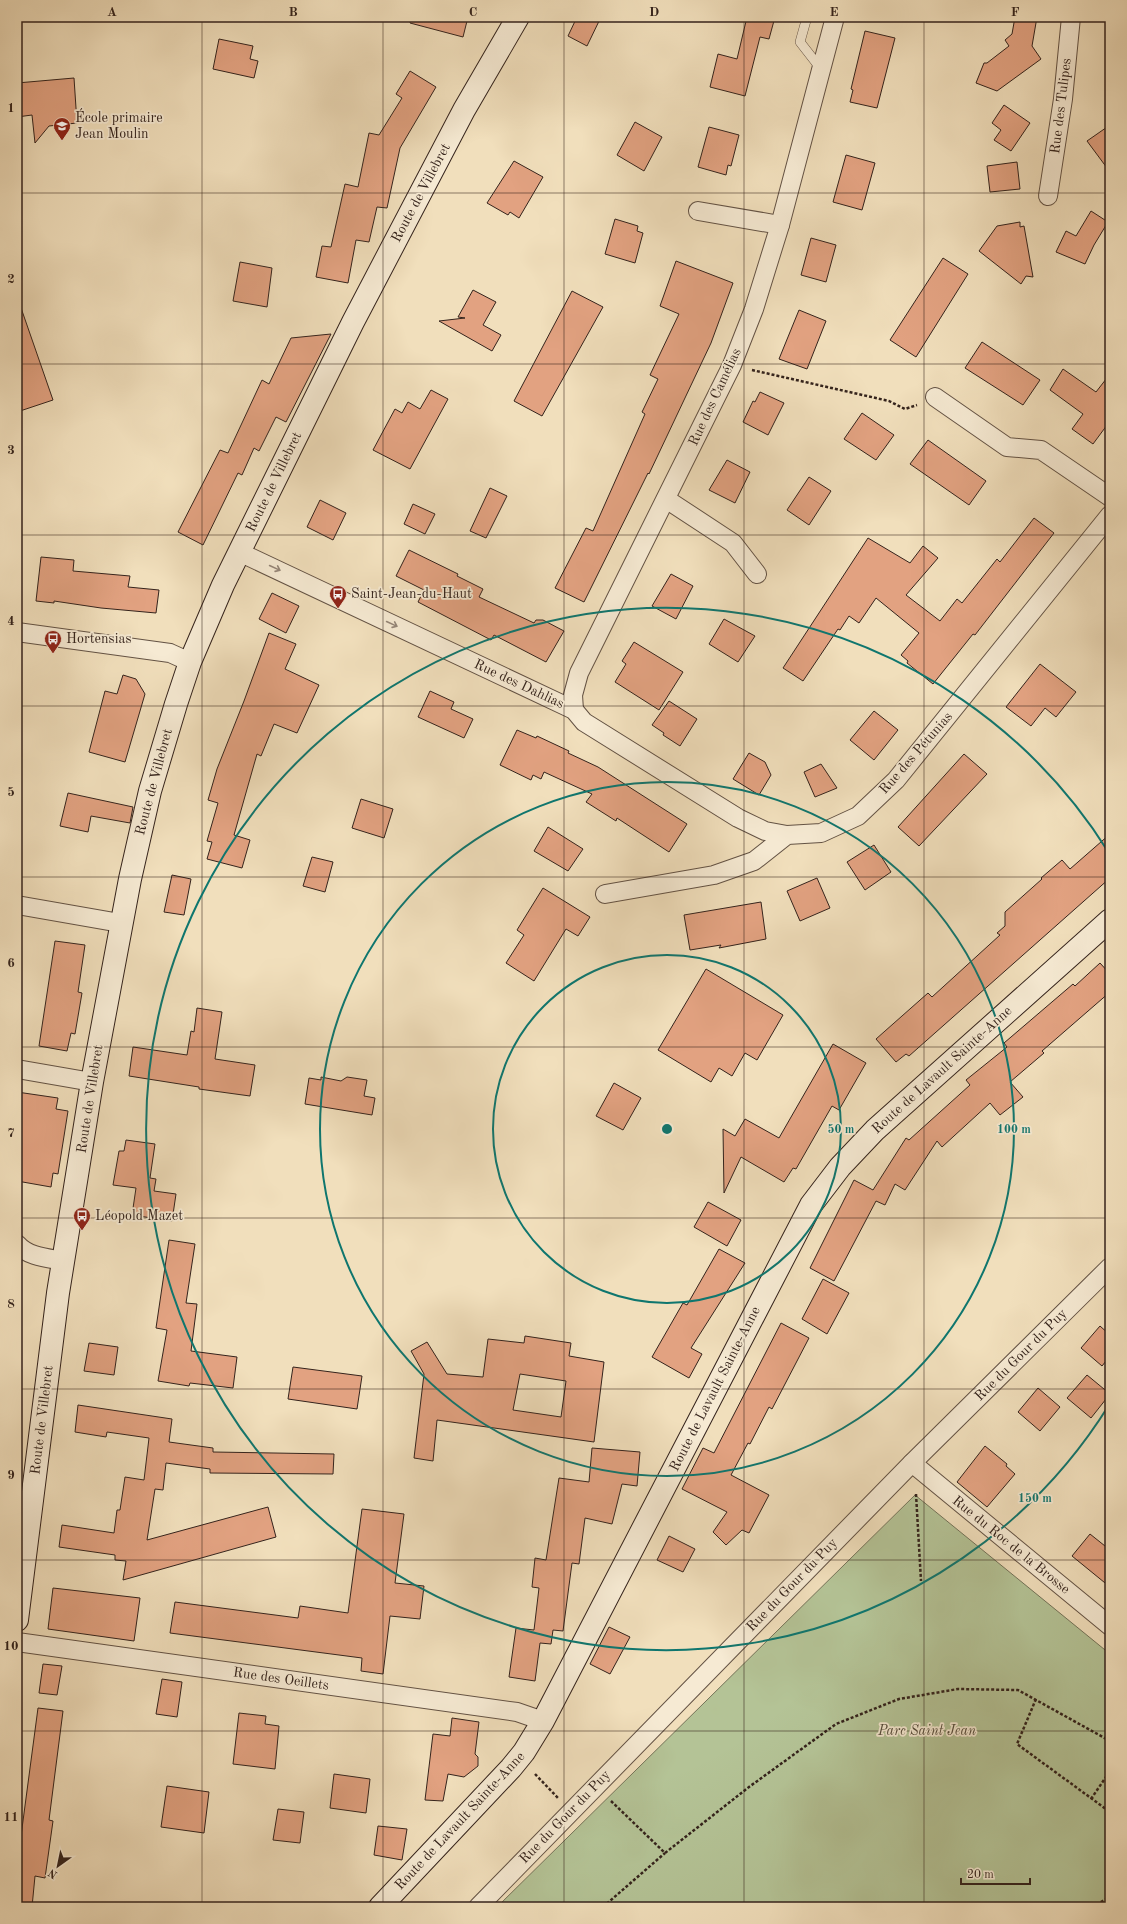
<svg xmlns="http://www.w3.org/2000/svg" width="1127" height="1924" viewBox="0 0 1127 1924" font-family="'Old Standard TT',serif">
	<rect width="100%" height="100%" fill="#f1dfbc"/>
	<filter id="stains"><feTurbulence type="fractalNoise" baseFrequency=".005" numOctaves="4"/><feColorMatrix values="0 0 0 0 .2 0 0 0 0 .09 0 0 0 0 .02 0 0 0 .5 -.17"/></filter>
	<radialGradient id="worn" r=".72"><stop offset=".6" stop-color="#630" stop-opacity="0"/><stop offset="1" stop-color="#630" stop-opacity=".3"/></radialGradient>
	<path fill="#b4c396" stroke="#747359" d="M 915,1495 L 1110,1654 L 1110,1907 L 497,1907 Z"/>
	<g fill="#e2a281" stroke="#34231c" fill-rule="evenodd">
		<path d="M 411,17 L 468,17 L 463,37 L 410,23 Z"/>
		<path d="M 577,17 L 601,17 L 587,46 L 568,36 Z"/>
		<path d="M 747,17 L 775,17 L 769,39 L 760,37 L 745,96 L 710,87 L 718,54 L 737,59 Z"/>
		<path d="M 1015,17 L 1037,17 L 1032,46 L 1041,59 L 997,91 L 976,83 L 984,63 L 987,63 L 1009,46 L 1005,40 L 1012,34 Z"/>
		<path d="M 865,31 L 895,38 L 877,108 L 850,102 L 853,90 L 851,89 Z"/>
		<path d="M 219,39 L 253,46 L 250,59 L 258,61 L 254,78 L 213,69 Z"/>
		<path d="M 410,71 L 436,87 L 400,148 L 387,208 L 377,207 L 369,242 L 356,240 L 348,283 L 316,277 L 322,246 L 331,247 L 345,184 L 358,187 L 369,133 L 379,135 L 402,98 L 396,94 Z"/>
		<path d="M 74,78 L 77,123 L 49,126 L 35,143 L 32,115 L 17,117 L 17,83 Z"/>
		<path d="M 1004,105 L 1030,123 L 1011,151 L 994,140 L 1001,130 L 992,123 Z"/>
		<path d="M 635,122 L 662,137 L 644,171 L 617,155 Z"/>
		<path d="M 1110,125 L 1110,172 L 1087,141 Z"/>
		<path d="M 709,127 L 739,135 L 731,166 L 728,165 L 726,175 L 698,167 Z"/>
		<path d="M 846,155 L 875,163 L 862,210 L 833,202 Z"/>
		<path d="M 514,161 L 543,177 L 519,218 L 510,212 L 508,215 L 487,203 Z"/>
		<path d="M 1017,162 L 1020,189 L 990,192 L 987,166 Z"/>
		<path d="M 1091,211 L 1108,222 L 1094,245 L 1085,264 L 1056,252 L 1066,231 L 1076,236 Z"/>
		<path d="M 615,219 L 638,226 L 637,231 L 643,233 L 635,263 L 605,254 Z"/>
		<path d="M 1020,222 L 1020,227 L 1024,226 L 1033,277 L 1026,276 L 1021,284 L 979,251 L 997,226 Z"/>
		<path d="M 811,238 L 836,245 L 826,282 L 801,275 Z"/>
		<path d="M 943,258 L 968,274 L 916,357 L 890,340 Z"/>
		<path d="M 676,261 L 733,283 L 711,343 L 649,474 L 648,473 L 584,602 L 555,588 L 586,528 L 593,531 L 645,414 L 642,412 L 658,379 L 650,375 L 679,314 L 660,306 Z"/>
		<path d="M 240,262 L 272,268 L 267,307 L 233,301 Z"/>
		<path d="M 473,290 L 496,302 L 483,325 L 501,335 L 492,351 L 439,321 L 465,318 L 458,317 Z"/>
		<path d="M 572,291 L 603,307 L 542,416 L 514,401 Z"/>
		<path d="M 17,305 L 20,305 L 53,400 L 17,412 Z"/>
		<path d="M 799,310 L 826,321 L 807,369 L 779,359 Z"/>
		<path d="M 331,334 L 286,422 L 276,417 L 259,451 L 254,448 L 242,475 L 238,473 L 203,545 L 178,532 L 220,450 L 228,453 L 262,380 L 269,384 L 291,338 Z"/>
		<path d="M 982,342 L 1040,380 L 1023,405 L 965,368 Z"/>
		<path d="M 1063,369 L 1096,392 L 1110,374 L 1110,421 L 1093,444 L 1072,429 L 1083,414 L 1050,390 Z"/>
		<path d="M 431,390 L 448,399 L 410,469 L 373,450 L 395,409 L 402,413 L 408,402 L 420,409 Z"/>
		<path d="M 760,392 L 784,403 L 768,435 L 743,422 L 753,401 L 755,402 Z"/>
		<path d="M 862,413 L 894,435 L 876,460 L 844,439 Z"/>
		<path d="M 928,440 L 986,481 L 969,505 L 910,464 Z"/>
		<path d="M 727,460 L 750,472 L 735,503 L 709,490 Z"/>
		<path d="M 809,477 L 831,491 L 809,525 L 787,510 Z"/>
		<path d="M 490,488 L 507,496 L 486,538 L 470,531 Z"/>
		<path d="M 320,500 L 346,513 L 333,540 L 307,527 Z"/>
		<path d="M 413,504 L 435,514 L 425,534 L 404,524 Z"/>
		<path d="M 1034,518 L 1054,533 L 975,635 L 973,634 L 933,684 L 907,663 L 908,661 L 901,655 L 919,633 L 876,598 L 859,623 L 849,616 L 840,630 L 838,629 L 803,681 L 783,668 L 868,538 L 910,563 L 923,546 L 938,558 L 906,595 L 940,621 L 957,599 L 962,603 L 997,559 L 1000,562 Z"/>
		<path d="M 409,550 L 458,574 L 457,576 L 483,589 L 479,597 L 534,623 L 536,620 L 543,620 L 564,631 L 546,662 L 494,635 L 491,640 L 418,602 L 424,590 L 396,576 Z"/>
		<path d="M 41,557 L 74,560 L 73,571 L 130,576 L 128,587 L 159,590 L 156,613 L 101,608 L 54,601 L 54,603 L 36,601 Z"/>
		<path d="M 671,574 L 693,586 L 676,619 L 652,606 Z"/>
		<path d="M 272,593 L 299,606 L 286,633 L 259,619 Z"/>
		<path d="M 724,619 L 755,636 L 738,662 L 709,644 Z"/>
		<path d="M 269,633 L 296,644 L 285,669 L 319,685 L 297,733 L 274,724 L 261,756 L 257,754 L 234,835 L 250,840 L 242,868 L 207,859 L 212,842 L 207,841 L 218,803 L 208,800 L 217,769 L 244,701 Z"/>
		<path d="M 634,642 L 683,672 L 659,710 L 615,682 L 626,664 L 622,661 Z"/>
		<path d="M 1040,664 L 1076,692 L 1056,717 L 1045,708 L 1031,726 L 1006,707 Z"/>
		<path d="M 123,675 L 136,679 L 145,694 L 125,762 L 89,752 L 105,691 L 117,694 Z"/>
		<path d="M 430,691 L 454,702 L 451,709 L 473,719 L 464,738 L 418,717 Z"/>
		<path d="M 669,701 L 697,719 L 680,746 L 663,735 L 664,733 L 652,725 Z"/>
		<path d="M 874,711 L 898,730 L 874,760 L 850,740 Z"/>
		<path d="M 517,730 L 536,738 L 537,736 L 569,751 L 568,753 L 598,767 L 687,824 L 669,852 L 617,818 L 616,821 L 586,802 L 592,794 L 544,772 L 541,779 L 533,775 L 531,780 L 500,765 Z"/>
		<path d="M 749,753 L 765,762 L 771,775 L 759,795 L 733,779 Z"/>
		<path d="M 964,754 L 987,774 L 919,846 L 898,827 Z"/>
		<path d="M 821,764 L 837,788 L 815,797 L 804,772 Z"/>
		<path d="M 68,793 L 133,807 L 130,823 L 91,816 L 88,832 L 60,826 Z"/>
		<path d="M 361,799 L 393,809 L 384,838 L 352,828 Z"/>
		<path d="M 548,827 L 583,849 L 568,871 L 534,851 Z"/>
		<path d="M 1110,834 L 1110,878 L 909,1056 L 906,1054 L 896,1062 L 876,1039 L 928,993 L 932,997 L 1000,935 L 997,933 L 1005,926 L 1005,912 L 1042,879 L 1041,878 L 1062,860 L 1070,869 Z"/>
		<path d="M 874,845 L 891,872 L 865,890 L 847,862 Z"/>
		<path d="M 312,857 L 333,862 L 325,892 L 303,886 Z"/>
		<path d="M 172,875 L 191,879 L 184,915 L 164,912 Z"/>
		<path d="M 817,878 L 830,908 L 800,921 L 787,891 Z"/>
		<path d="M 543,888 L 590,917 L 578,936 L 566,929 L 534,981 L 506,963 L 524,935 L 517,930 Z"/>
		<path d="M 761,902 L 766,939 L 719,948 L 721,945 L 690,950 L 684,915 Z"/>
		<path d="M 55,941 L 85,945 L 78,992 L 82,993 L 75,1034 L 71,1033 L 67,1051 L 39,1046 Z"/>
		<path d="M 1100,963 L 1110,974 L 1110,992 L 1042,1051 L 1044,1053 L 1010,1082 L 1023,1097 L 1000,1115 L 990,1103 L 942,1147 L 937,1141 L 905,1190 L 895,1184 L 885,1205 L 876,1201 L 834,1281 L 810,1268 L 854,1180 L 873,1190 L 906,1138 L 909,1140 L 970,1085 L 966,1080 L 1007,1047 L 1004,1043 L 1073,984 L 1075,986 Z"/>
		<path d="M 706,969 L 783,1015 L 757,1060 L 745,1053 L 732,1076 L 719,1068 L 711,1082 L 658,1050 Z"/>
		<path d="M 197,1008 L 222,1012 L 215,1059 L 255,1065 L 250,1096 L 199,1089 L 199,1087 L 129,1076 L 133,1047 L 187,1055 L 191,1031 L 194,1032 Z"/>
		<path d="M 833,1044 L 866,1063 L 839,1110 L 832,1106 L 796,1169 L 793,1168 L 784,1182 L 741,1157 L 724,1193 L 723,1129 L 735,1136 L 745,1119 L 779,1138 Z"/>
		<path d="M 321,1077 L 341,1081 L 347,1077 L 367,1080 L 364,1096 L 375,1098 L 372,1115 L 305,1104 L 309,1078 L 321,1080 Z"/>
		<path d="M 614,1083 L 641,1098 L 623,1130 L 596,1116 Z"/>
		<path d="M 17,1092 L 58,1098 L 56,1109 L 68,1111 L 58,1174 L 53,1173 L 51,1187 L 17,1181 Z"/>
		<path d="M 126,1140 L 155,1144 L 150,1178 L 156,1179 L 154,1191 L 176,1194 L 172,1221 L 132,1215 L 136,1188 L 113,1185 L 119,1151 L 124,1151 Z"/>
		<path d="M 708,1202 L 741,1220 L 727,1246 L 694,1227 Z"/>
		<path d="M 169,1240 L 195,1244 L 186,1303 L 197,1304 L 191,1351 L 237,1357 L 233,1388 L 190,1383 L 189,1386 L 158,1381 L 167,1330 L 156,1328 Z"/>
		<path d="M 719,1249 L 745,1263 L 691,1348 L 702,1354 L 689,1378 L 652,1357 L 683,1303 L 687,1305 Z"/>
		<path d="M 823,1279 L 849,1293 L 827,1334 L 802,1319 Z"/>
		<path d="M 781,1323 L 809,1338 L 772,1409 L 769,1407 L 750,1444 L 748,1443 L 731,1475 L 769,1495 L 749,1533 L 742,1530 L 726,1545 L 713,1532 L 727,1512 L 682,1489 L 703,1448 L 714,1453 Z"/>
		<path d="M 1100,1326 L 1110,1335 L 1110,1356 L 1102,1366 L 1081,1348 Z"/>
		<path d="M 525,1336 L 571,1343 L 569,1356 L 604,1362 L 594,1442 L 437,1420 L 433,1461 L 414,1458 L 424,1374 L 411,1351 L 427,1342 L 447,1374 L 483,1377 L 488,1339 L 524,1343 ZM 520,1374 L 566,1381 L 561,1417 L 513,1410 Z"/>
		<path d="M 89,1343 L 118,1347 L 114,1375 L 84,1371 Z"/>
		<path d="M 293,1367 L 362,1376 L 357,1409 L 288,1399 Z"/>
		<path d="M 1087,1375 L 1110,1394 L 1091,1418 L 1067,1398 Z"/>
		<path d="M 1038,1388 L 1060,1407 L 1040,1431 L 1018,1412 Z"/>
		<path d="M 78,1405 L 172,1419 L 169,1442 L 213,1448 L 213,1452 L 334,1454 L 333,1474 L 210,1473 L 210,1469 L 166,1463 L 163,1490 L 155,1489 L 147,1540 L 268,1507 L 276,1537 L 123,1580 L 126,1561 L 115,1560 L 115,1555 L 59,1547 L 62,1525 L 114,1533 L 117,1510 L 120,1510 L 125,1477 L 144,1480 L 149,1438 L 107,1432 L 106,1437 L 75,1432 Z"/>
		<path d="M 985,1446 L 1007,1464 L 1006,1466 L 1015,1474 L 987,1507 L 957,1482 Z"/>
		<path d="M 592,1448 L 640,1452 L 637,1486 L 622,1484 L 612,1524 L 585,1518 L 579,1564 L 572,1563 L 563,1631 L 553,1630 L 551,1644 L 540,1643 L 535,1681 L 509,1677 L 516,1628 L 534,1630 L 539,1588 L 532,1587 L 535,1558 L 546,1560 L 559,1478 L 589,1482 Z"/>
		<path d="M 362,1509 L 404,1514 L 395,1583 L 424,1586 L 420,1619 L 390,1616 L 383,1674 L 361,1671 L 362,1658 L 170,1633 L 175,1602 L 298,1618 L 300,1606 L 348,1613 Z"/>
		<path d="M 1090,1534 L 1110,1550 L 1110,1587 L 1072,1556 Z"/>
		<path d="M 669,1536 L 695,1549 L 683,1572 L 657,1560 Z"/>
		<path d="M 53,1588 L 140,1598 L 134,1641 L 48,1629 Z"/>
		<path d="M 609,1627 L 630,1637 L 610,1674 L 590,1664 Z"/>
		<path d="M 43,1664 L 62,1666 L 57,1695 L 39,1693 Z"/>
		<path d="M 162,1679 L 182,1682 L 177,1717 L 156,1714 Z"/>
		<path d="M 38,1708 L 63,1711 L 49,1820 L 53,1821 L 45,1878 L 35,1876 L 32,1907 L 17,1907 L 17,1866 Z"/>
		<path d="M 239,1713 L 266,1716 L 265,1724 L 279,1726 L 275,1769 L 233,1764 Z"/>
		<path d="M 452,1718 L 479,1722 L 475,1754 L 478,1757 L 478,1766 L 464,1777 L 448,1774 L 443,1801 L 425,1800 L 433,1734 L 450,1736 Z"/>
		<path d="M 334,1774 L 370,1779 L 366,1813 L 330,1808 Z"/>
		<path d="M 167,1786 L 209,1792 L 204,1833 L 161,1827 Z"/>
		<path d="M 278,1809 L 304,1812 L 300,1843 L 273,1840 Z"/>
		<path d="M 378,1826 L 407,1829 L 402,1860 L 374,1855 Z"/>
	</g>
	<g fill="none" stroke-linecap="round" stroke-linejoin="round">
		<defs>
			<path id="lane" d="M 807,17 L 800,42 L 821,69"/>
			<g id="street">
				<path d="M 1048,196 L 1063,99 L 1071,17"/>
				<path d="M 698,211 L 780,225"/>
				<path d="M 935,397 L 1007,447 L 1041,450 L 1110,497"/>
				<path d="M 666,499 L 733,543 L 757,574"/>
				<path d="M 239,552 L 574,710 L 584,722 L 738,818 L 765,831 L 787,835"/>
				<path d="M 17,632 L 170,653 L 190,662"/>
				<path d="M 574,710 L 573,695 L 579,673 L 732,365 L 754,309 L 780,225 L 835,17"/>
				<path d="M 605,894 L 714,875 L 754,861 L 787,835 L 821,833 L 858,816 L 896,780 L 1110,515"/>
				<path d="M 17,905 L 120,923"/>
				<path d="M 17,1069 L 92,1082"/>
				<path d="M 17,1244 C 28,1257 48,1258 64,1261"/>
				<path d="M 912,1463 L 1110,1626"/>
				<path d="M 17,1642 L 517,1712 L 543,1721"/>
				<path d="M 478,1907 L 912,1463 L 1110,1267"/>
			</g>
			<g id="secondary">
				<path d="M 17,1620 L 58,1293 L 92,1082 L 130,879 L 150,791 L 176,704 L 190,662 L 223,585 L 353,322 L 464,110 L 518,17"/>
				<path d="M 380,1907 L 511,1768 L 524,1752 L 543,1721 L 811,1205 L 840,1167 L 875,1130 L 1110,920"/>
			</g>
		</defs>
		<use href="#lane" stroke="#635244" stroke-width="10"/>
		<use href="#street" stroke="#635244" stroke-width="20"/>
		<use href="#secondary" stroke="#34231c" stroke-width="24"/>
		<g stroke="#34231c" stroke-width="2.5" stroke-dasharray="3 2" stroke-linecap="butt">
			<path d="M 752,370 L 889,401 L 905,409 L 917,405"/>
			<path d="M 916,1494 L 921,1581"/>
			<path d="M 1036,1699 L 1017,1744 L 1110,1812"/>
			<path d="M 535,1774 L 558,1798"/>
			<path d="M 1091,1799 L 1110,1771"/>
			<path d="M 611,1801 L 665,1853 L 749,1787 L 836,1724 L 899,1699 L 958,1689 L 1018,1690 L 1110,1741"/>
			<path d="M 603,1907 L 665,1853"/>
			<path d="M 1092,1907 L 1110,1897"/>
		</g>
		<use href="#lane" stroke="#f6ead3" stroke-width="9"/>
		<use href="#street" stroke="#f6ead3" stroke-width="18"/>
		<use href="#secondary" stroke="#f6ead3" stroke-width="22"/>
	</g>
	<defs><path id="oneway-shaft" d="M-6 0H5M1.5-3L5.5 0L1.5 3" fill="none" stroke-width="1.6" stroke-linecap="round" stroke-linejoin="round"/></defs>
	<g stroke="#958678">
		<use href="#oneway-shaft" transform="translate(275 568) rotate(25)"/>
		<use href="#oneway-shaft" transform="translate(392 624) rotate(25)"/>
	</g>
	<path fill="none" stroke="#34231c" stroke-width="1" stroke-opacity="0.55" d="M 202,17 L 202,1907M 383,17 L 383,1907M 564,17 L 564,1907M 744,17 L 744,1907M 924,17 L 924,1907M 17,193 L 1110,193M 17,364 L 1110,364M 17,535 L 1110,535M 17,706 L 1110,706M 17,877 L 1110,877M 17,1047 L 1110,1047M 17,1218 L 1110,1218M 17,1389 L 1110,1389M 17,1560 L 1110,1560M 17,1731 L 1110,1731"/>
	<g fill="none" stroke="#0f766e" stroke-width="2">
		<circle cx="667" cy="1129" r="174"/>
		<circle cx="667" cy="1129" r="347"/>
		<path d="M1109 1405A521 521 0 1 1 1109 853"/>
	</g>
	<defs>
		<symbol id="school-pin" viewBox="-11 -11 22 30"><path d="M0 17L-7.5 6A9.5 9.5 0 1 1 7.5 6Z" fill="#8f2418" stroke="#f6ead3"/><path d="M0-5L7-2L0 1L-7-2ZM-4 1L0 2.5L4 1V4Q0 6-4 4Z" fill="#fff"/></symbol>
		<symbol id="bus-pin" viewBox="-11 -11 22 30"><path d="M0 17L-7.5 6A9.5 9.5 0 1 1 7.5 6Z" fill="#8f2418" stroke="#f6ead3"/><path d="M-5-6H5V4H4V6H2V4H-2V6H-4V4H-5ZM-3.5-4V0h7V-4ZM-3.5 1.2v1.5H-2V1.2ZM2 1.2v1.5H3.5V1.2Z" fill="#fff"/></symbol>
	</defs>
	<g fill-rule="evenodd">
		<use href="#school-pin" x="52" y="116" width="20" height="27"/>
		<use href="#bus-pin" x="328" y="584" width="20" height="27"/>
		<use href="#bus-pin" x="43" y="629" width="20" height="27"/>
		<use href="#bus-pin" x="72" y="1206" width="20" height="27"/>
	</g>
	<g text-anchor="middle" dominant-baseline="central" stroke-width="3.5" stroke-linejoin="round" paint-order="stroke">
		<g font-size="14" fill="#34231c" stroke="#f6ead3">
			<text transform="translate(1061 106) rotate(-83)">Rue des Tulipes</text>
			<text transform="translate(421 193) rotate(-62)">Route de Villebret</text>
			<text transform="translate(715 397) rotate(-65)">Rue des Camélias</text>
			<text transform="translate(274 482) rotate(-64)">Route de Villebret</text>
			<text transform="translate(519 684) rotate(25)">Rue des Dahlias</text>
			<text transform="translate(916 753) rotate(-49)">Rue des Pétunias</text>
			<text transform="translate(154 782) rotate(-75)">Route de Villebret</text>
			<text transform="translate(942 1070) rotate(-42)">Route de Lavault Sainte-Anne</text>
			<text transform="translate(90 1099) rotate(-81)">Route de Villebret</text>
			<text transform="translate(1021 1355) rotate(-45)">Rue du Gour du Puy</text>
			<text transform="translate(715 1389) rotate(-63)">Route de Lavault Sainte-Anne</text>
			<text transform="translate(42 1420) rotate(-83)">Route de Villebret</text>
			<text transform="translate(1011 1545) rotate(39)">Rue du Roc de la Brosse</text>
			<text transform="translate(792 1585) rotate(-46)">Rue du Gour du Puy</text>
			<text transform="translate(281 1679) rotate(8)">Rue des Oeillets</text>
			<text transform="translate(565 1817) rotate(-46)">Rue du Gour du Puy</text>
			<text transform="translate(460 1821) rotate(-47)">Route de Lavault Sainte-Anne</text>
		</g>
		<g font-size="14" fill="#34231c" stroke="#f6ead3" text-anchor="start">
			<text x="75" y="118">École primaire<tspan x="75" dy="16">Jean Moulin</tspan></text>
			<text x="351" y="594">Saint-Jean-du-Haut</text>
			<text x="66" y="639">Hortensias</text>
			<text x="95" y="1216">Léopold Mazet</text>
		</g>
		<g font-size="14" font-style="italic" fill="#544b3a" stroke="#f6ead3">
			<text x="927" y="1731">Parc Saint Jean</text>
		</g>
	</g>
	<circle cx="667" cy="1129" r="6" fill="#0f766e" stroke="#f6ead3" stroke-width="2"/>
	<g font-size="12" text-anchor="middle" font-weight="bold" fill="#0f766e" stroke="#f6ead3" stroke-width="3.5" stroke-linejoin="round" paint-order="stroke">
		<text x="841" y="1133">50 m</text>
		<text x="1014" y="1133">100 m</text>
		<text x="1035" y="1502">150 m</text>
	</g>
	<rect width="1127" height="1924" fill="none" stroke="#f1dfbc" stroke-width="44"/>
	<g transform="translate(58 1866) rotate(213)" stroke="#f6ead3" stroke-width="3" paint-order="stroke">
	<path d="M0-3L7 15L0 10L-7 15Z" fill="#34231c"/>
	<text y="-6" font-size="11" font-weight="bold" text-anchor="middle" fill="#34231c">N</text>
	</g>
	<path d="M961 1878v6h69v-6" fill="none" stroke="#34231c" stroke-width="2"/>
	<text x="967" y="1878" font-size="12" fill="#34231c" stroke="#f6ead3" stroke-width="3" paint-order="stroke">20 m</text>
	<rect x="22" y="22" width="1083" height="1880" fill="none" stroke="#34231c" stroke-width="1.5"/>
	<g font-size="13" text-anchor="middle" font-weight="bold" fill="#34231c">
		<text x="112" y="16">A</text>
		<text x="293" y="16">B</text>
		<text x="473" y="16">C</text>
		<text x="654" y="16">D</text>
		<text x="834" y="16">E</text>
		<text x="1015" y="16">F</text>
		<text x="11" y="112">1</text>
		<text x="11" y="283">2</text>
		<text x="11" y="454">3</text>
		<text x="11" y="625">4</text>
		<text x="11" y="796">5</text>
		<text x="11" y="967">6</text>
		<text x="11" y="1137">7</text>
		<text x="11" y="1308">8</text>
		<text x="11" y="1479">9</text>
		<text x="11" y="1650">10</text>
		<text x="11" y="1821">11</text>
	</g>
	<rect width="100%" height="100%" filter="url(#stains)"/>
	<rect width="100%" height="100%" fill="url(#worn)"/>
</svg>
